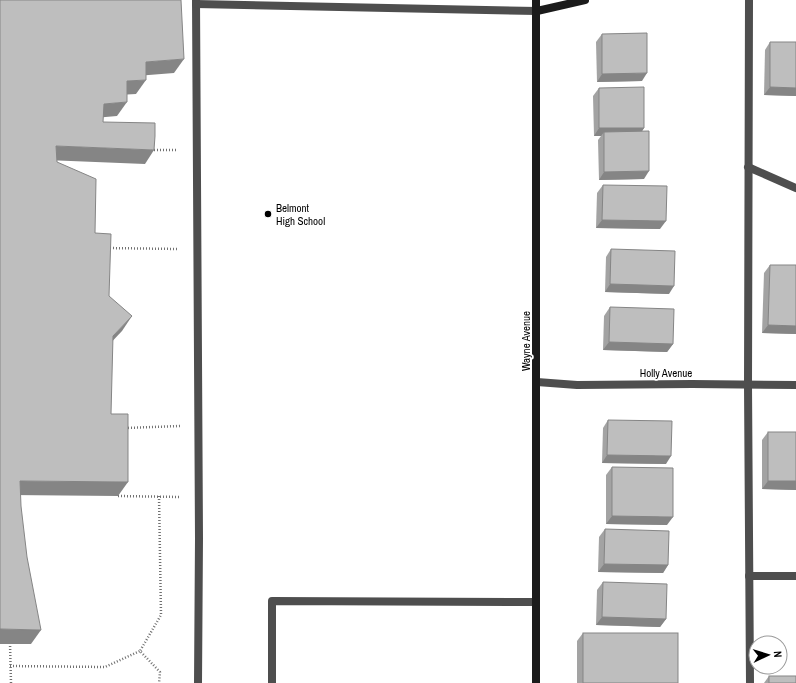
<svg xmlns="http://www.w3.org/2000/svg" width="796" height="683" viewBox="0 0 796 683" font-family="'Archivo Narrow',sans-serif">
	<rect width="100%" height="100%" fill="#fff"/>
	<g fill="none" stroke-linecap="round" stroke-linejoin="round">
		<g stroke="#707070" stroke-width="2.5" stroke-dasharray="1 2" stroke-linecap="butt">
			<path d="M 151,150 L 178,150"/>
			<path d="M 107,248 L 178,249"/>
			<path d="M 125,428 L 180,426"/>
			<path d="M 118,496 L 180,497"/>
			<path d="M 159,496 L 161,615 L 140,651 L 160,672 L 159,683"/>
			<path d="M 10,643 L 11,683"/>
			<path d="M 10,666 L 105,667 L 140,651"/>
		</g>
		<g stroke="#4e4e4e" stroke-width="8">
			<path d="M 196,0 L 199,538 L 198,683"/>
			<path d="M 749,0 L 748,385 L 750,683"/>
			<path d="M 196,4 L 537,11"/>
			<path d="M 748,167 L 796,188"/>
			<path d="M 749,576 L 796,576"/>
			<path d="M 272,683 L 272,601 L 536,602"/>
		</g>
		<path stroke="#4e4e4e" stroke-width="8" d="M 537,382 L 577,385 L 692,384 L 796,385"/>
		<g stroke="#1b1b1b" stroke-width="8">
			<path d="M 537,11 L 585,0"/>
			<path d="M 536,683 L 536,0"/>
		</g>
	</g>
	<g fill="#a3a3a3">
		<path d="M 602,34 L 642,81 L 597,82 L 596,42 Z"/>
		<path d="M 770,42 L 796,42 L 796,96 L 764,95 L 765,50 Z"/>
		<path d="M 599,88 L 644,128 L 642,131 L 644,179 L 599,180 L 598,140 L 601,136 L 594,136 L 593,96 Z"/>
		<path d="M 603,185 L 660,229 L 596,228 L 597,193 Z"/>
		<path d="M 611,249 L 669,294 L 605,292 L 606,257 Z"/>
		<path d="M 770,265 L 796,265 L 796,334 L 762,333 L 764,273 Z"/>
		<path d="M 610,307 L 673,344 L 667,352 L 603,350 L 604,316 Z"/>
		<path d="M 608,420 L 666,464 L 602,463 L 603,428 Z"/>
		<path d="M 768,432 L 796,432 L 796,490 L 762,489 L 762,440 Z"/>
		<path d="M 612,467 L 667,525 L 606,524 L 606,475 Z"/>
		<path d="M 605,529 L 668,565 L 663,573 L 598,572 L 599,537 Z"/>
		<path d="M 603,582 L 666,619 L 660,627 L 596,625 L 597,590 Z"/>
		<path d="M 583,633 L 678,683 L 577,683 L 577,641 Z"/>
		<path d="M 769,676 L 796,683 L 764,683 Z"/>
	</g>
	<g fill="#858585">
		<path d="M 184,59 L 174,73 L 136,76 L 146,62 Z"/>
		<path d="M 647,73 L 642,81 L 597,82 L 602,74 Z"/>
		<path d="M 146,80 L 136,94 L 118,95 L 127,81 Z"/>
		<path d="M 770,87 L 796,88 L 796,96 L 764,95 Z"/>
		<path d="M 127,102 L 117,116 L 94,118 L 104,104 Z"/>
		<path d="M 599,128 L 644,128 L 639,136 L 604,132 L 601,136 L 594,136 Z"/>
		<path d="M 56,146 L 154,150 L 145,164 L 46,160 Z"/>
		<path d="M 649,171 L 644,179 L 599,180 L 604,172 Z"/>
		<path d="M 602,220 L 666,221 L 660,229 L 596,228 Z"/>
		<path d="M 610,284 L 674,286 L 669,294 L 605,292 Z"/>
		<path d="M 132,316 L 122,331 L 104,350 L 113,336 Z"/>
		<path d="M 768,325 L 796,326 L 796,334 L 762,333 Z"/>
		<path d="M 609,342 L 673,344 L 667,352 L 603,350 Z"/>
		<path d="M 607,455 L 671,456 L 666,464 L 602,463 Z"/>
		<path d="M 20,481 L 128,482 L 118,496 L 10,495 Z"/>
		<path d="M 768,481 L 796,481 L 796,490 L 762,489 Z"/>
		<path d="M 612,516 L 673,517 L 667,525 L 606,524 Z"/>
		<path d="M 604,564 L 668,565 L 663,573 L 598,572 Z"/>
		<path d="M 602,617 L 666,619 L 660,627 L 596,625 Z"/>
		<path d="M 0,629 L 41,630 L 31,644 L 0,644 Z"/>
	</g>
	<g fill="#bebebe" stroke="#858585">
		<path d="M 0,0 L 181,0 L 184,59 L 146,62 L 146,80 L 127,81 L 127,102 L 104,104 L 103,122 L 155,123 L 155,136 L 154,150 L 56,146 L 57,162 L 96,179 L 95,233 L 111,234 L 109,296 L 132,316 L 113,336 L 111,414 L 128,414 L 128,482 L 20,481 L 21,506 L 27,557 L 41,630 L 0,629 Z"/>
		<path d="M 647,33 L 647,73 L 602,74 L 602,34 Z"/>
		<path d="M 770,42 L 796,42 L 796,88 L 770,87 Z"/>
		<path d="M 644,87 L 644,128 L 599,128 L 599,88 Z"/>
		<path d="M 649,131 L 649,171 L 604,172 L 604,132 Z"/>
		<path d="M 603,185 L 667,186 L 666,221 L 602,220 Z"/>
		<path d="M 611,249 L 675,251 L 674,286 L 610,284 Z"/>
		<path d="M 770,265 L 796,265 L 796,326 L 768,325 Z"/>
		<path d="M 610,307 L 674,309 L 673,344 L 609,342 Z"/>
		<path d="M 608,420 L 672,421 L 671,456 L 607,455 Z"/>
		<rect x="768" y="432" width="28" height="49"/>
		<path d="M 612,467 L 673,468 L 673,517 L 612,516 Z"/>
		<path d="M 605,529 L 669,531 L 668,565 L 604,564 Z"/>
		<path d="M 603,582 L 667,584 L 666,619 L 602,617 Z"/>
		<rect x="583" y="633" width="95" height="50"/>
		<rect x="769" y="676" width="27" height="7"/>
	</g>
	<circle fill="#000" stroke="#fff" stroke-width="1.5" cx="268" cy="214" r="4"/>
	<g text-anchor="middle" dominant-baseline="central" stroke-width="3.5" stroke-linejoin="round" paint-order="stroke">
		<g font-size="11" fill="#000" stroke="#fff" text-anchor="start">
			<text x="276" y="208">Belmont<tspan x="276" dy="13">High School</tspan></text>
		</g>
		<g font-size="11" fill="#000" stroke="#fff">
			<text transform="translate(526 341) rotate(-90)">Wayne Avenue</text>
			<text x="666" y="373">Holly Avenue</text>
		</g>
	</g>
	<g transform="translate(768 655) rotate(86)"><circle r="19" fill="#ffffff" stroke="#999999"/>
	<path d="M0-3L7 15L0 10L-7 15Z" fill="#000000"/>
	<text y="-6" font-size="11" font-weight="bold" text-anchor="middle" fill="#000000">N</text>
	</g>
</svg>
